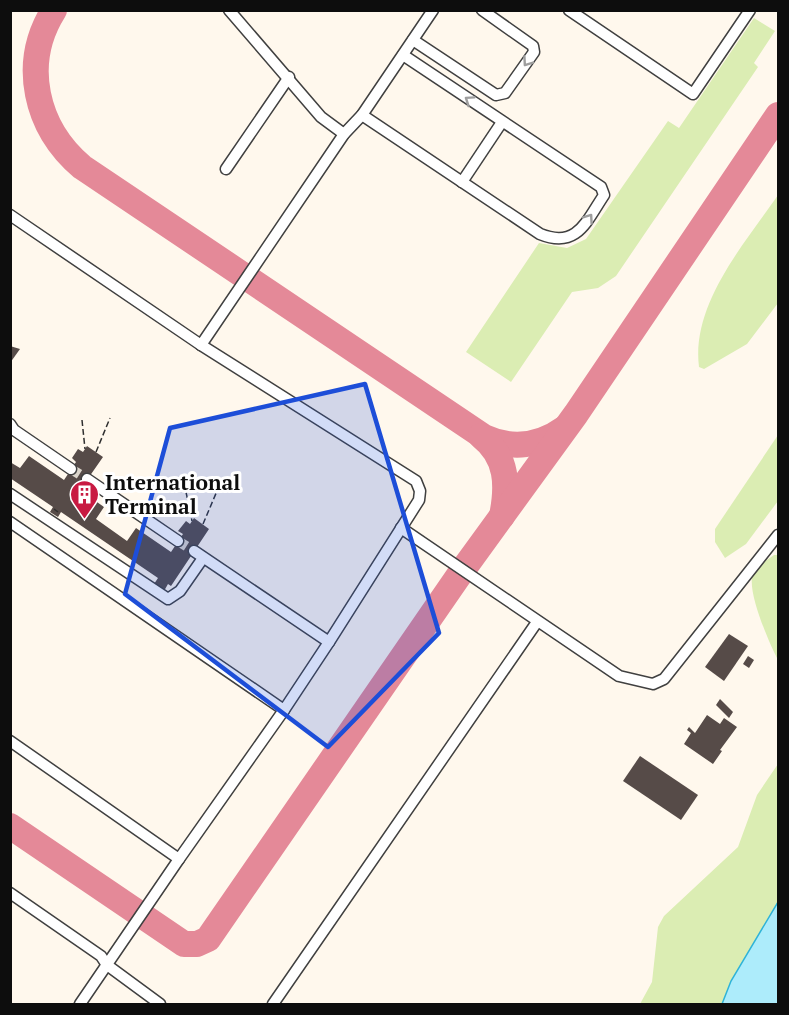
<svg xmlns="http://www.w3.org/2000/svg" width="789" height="1015" viewBox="0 0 789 1015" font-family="'PT Serif',serif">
	<rect width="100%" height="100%" fill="#fff8ed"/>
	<g fill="#dbedb3">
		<path d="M 754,18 L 775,31 L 754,63 L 758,67 L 616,276 L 598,288 L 572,292 L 511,382 L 466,352 L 539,243 L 567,248 L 586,239 L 668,121 L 679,128 Z"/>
		<path d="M 778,195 L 778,303 L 747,344 L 704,369 L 699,367 C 691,304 745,243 778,195 Z"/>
		<path d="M 778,435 L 778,501 L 746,544 L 725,558 L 715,542 L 715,529 Z"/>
		<path d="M 774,555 L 778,555 L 778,660 C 770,645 746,590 753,574 C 757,566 767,560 774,555 Z"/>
		<path d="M 778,764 L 778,1004 L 640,1004 L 652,982 L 658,927 L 664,916 L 738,847 L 757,795 Z"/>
	</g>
	<path fill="#adecfb" stroke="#2eb3d8" stroke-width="1.5" d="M 778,902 L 778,1004 L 722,1004 L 731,981 Z"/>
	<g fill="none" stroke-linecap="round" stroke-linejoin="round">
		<g stroke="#e48998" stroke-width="26">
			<path d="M 54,10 C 20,64 36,128 82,167 L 484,437 C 512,450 540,446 565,428"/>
			<path d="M 481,436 C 508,457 508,486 502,516"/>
			<path d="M 10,826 L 184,944 L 197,944 L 208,939 L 462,571 L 576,414 L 778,115"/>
		</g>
	</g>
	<g fill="#564b48">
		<path d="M 10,346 L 20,349 L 10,363 Z"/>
		<path d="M 87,446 L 103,457 L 80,490 L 104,507 L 96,519 L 127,541 L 136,528 L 171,552 L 183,534 L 178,531 L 186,521 L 190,524 L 194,518 L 209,529 L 171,586 L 168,584 L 164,591 L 154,584 L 158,578 L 61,512 L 58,517 L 50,512 L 53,507 L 10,478 L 10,462 L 20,468 L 29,456 L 64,480 L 76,462 L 72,458 L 78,449 L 83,452 Z"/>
		<path d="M 729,634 L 748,646 L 724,681 L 705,667 Z"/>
		<path d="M 748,656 L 754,660 L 749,668 L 743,664 Z"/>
		<path d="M 720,699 L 733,712 L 729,718 L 716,705 Z"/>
		<path d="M 707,715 L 720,724 L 724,718 L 737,727 L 720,750 L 722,751 L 713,764 L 684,744 L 691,733 L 687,730 L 689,727 L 695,733 Z"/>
		<path d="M 640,756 L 698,795 L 681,820 L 623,781 Z"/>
	</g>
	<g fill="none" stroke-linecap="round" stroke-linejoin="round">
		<g stroke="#dbd5cb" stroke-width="10" stroke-dasharray="10 5" stroke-linecap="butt">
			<path d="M 71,469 L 87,479"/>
			<path d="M 178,541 L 194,551"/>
		</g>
		<defs>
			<g id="minor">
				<path d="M 229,10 L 321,117 L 344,134"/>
				<path d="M 569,10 L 693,94 L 750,10"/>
				<path d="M 413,40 L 496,95 L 505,93 L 534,52 L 533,46 L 482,10"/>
				<path d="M 362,115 L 540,234 C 577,249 586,222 604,195 L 601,187 L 403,55"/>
				<path d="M 226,169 L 289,77"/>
				<path d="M 462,182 L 502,122"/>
				<path d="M 10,215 L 201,345 L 416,481 L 420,491 L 419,500 L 329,642 L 194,551"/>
				<path d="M 201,345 L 344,134 L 362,115 L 433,10"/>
				<path d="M 10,424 L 14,430 L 71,469"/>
				<path d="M 87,479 L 178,541"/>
				<path d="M 10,494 L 168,599 L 180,591 L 203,558"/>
				<path d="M 10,522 L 284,710 L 329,642"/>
				<path d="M 401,528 L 619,676 L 653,684 L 664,679 L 778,535"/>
				<path d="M 10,741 L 179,859 L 284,710"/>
				<path d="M 10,893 L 101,956 L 107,965 L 160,1004"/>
				<path d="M 80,1004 L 179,859"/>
				<path d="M 273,1004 L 537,622"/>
			</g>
		</defs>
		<use href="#minor" stroke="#404040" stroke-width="13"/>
		<g stroke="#2f2f2f" stroke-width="1.5" stroke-dasharray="6 3" stroke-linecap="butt">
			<path d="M 10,345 L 11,346"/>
			<path d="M 82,420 L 85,449"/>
			<path d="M 96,452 L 110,418"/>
			<path d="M 186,492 L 192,521"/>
			<path d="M 54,509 L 58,512"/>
			<path d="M 203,524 L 217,491"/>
		</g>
		<use href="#minor" stroke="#fff" stroke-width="10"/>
	</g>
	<defs><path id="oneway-chevron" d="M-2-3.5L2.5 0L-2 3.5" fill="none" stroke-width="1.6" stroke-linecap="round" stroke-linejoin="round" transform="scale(1.5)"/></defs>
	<g stroke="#9e9e9e">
		<use href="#oneway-chevron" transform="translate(527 62) rotate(125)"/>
		<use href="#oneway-chevron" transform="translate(469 100) rotate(-146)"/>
		<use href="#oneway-chevron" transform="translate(589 218) rotate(-55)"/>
	</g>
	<path fill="#1d4ed8" fill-opacity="0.2" stroke="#1d4ed8" stroke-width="4.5" stroke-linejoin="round" d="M 365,384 L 439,633 L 328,747 L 125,594 L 170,428 Z"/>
	<defs>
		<symbol id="building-pin" viewBox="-11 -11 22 30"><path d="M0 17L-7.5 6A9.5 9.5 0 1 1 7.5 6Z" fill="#c81a42" stroke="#fff"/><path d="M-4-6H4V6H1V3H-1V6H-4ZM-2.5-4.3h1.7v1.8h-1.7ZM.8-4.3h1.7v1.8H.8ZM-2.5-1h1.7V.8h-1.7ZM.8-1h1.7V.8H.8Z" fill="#fff"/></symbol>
	</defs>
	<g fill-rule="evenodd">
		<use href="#building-pin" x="68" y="478" width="33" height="45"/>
	</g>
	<g text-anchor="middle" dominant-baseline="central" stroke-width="6" stroke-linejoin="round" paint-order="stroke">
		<g font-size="21" font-weight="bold" fill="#0d0d0d" stroke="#fff" text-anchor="start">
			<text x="105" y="482">International<tspan x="105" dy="24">Terminal</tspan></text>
		</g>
	</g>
	<rect width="789" height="1015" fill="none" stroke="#0d0d0d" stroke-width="24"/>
</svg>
